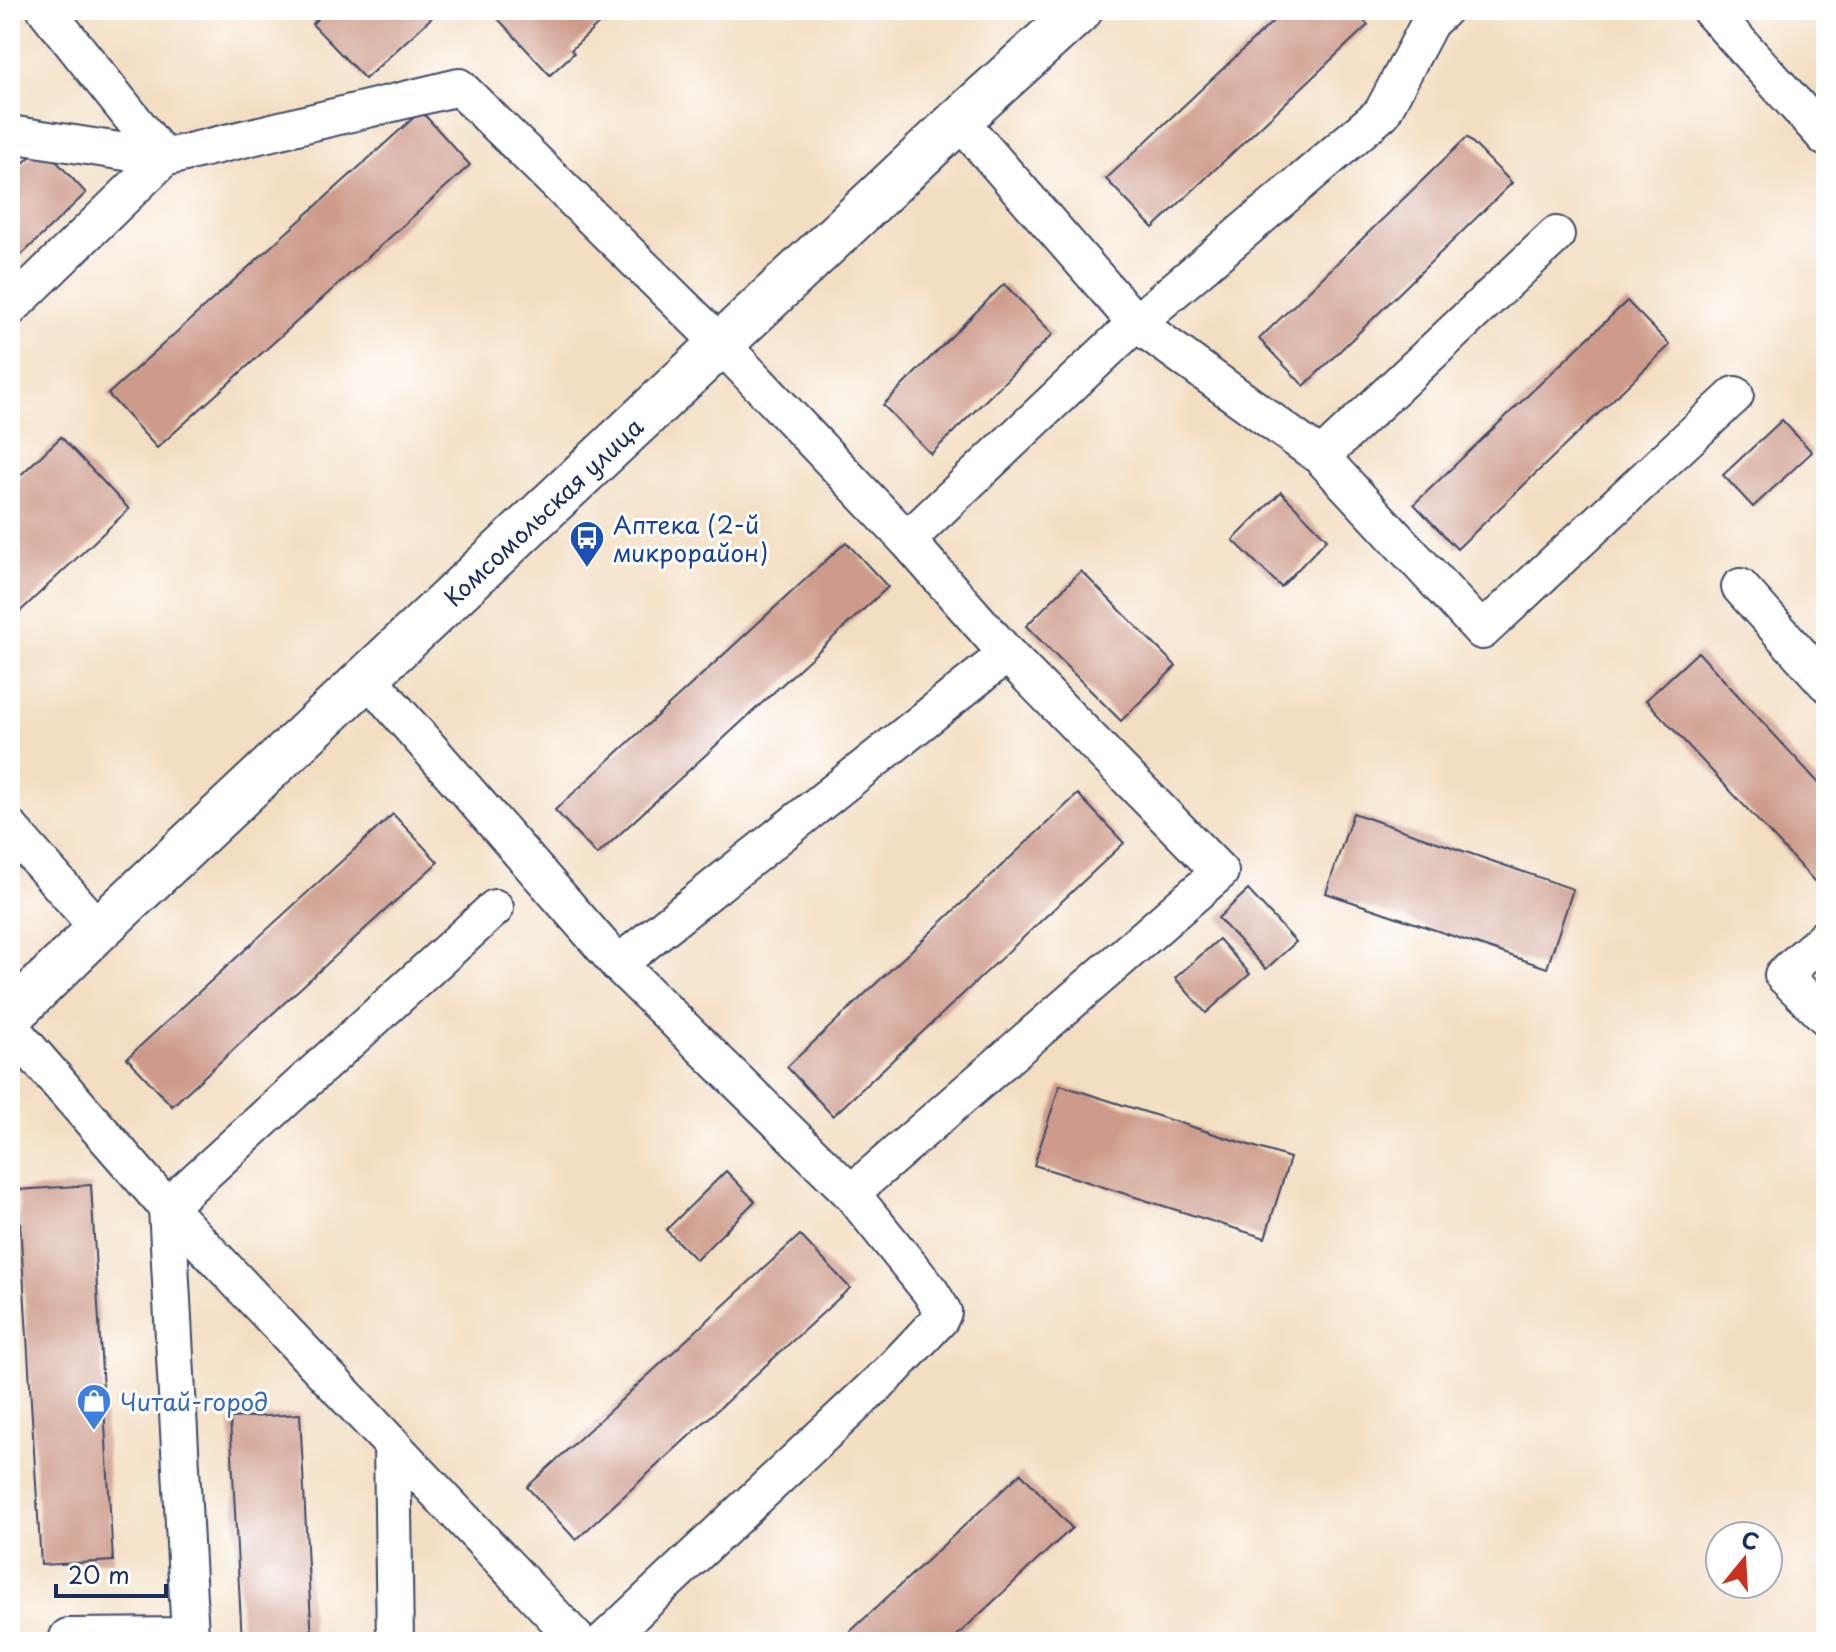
<svg xmlns="http://www.w3.org/2000/svg" width="1836" height="1652" viewBox="0 0 1836 1652" font-family="'Playpen Sans',sans-serif">
	<rect width="100%" height="100%" fill="#fff"/>
	<filter id="ink" filterUnits="userSpaceOnUse"><feTurbulence type="fractalNoise" baseFrequency=".0125" numOctaves="2"/><feDisplacementMap in="SourceGraphic" scale="16" xChannelSelector="R" yChannelSelector="G"/><feConvolveMatrix kernelMatrix="1 2 1 2 8 2 1 2 1" color-interpolation-filters="sRGB"/></filter>
	<filter id="wash" filterUnits="userSpaceOnUse"><feTurbulence type="fractalNoise" baseFrequency=".006" numOctaves="4" result="noise"/><feDisplacementMap in="SourceGraphic" scale="32" xChannelSelector="R" yChannelSelector="G"/><feGaussianBlur stdDeviation="1.8" result="paint"/><feColorMatrix in="noise" values="0 0 0 0 0 0 0 0 0 0 0 0 0 0 0 0 0 1.4 0 .05"/><feComposite in="paint" operator="in"/></filter>
	<g filter="url(#wash)">
		<rect width="100%" height="100%" fill="#f3dec1"/>
		<g id="blocks">
			<g fill="#ce9b8a">
				<path d="M 326,10 L 440,10 L 365,79 L 312,24 Z"/>
				<path d="M 490,10 L 598,10 L 605,18 L 571,50 L 574,53 L 550,75 Z"/>
				<path d="M 1285,10 L 1354,10 L 1368,25 L 1153,228 L 1106,179 Z"/>
				<path d="M 421,111 L 470,165 L 157,448 L 108,394 Z"/>
				<path d="M 1467,137 L 1512,183 L 1304,386 L 1259,339 Z"/>
				<path d="M 42,146 L 86,193 L 10,266 L 10,175 Z"/>
				<path d="M 1004,284 L 1053,334 L 931,454 L 883,405 Z"/>
				<path d="M 1627,301 L 1670,345 L 1457,549 L 1414,504 Z"/>
				<path d="M 1782,420 L 1812,452 L 1753,507 L 1723,475 Z"/>
				<path d="M 61,437 L 129,509 L 10,621 L 10,485 Z"/>
				<path d="M 1281,492 L 1327,539 L 1281,587 L 1233,540 Z"/>
				<path d="M 846,542 L 888,587 L 597,855 L 555,810 Z"/>
				<path d="M 1081,571 L 1176,666 L 1121,721 L 1026,626 Z"/>
				<path d="M 1698,652 L 1826,791 L 1826,894 L 1646,700 Z"/>
				<path d="M 1078,794 L 1124,843 L 833,1116 L 787,1067 Z"/>
				<path d="M 1353,813 L 1573,889 L 1547,968 L 1326,893 Z"/>
				<path d="M 393,814 L 438,862 L 172,1106 L 127,1058 Z"/>
				<path d="M 1248,890 L 1296,942 L 1266,969 L 1218,918 Z"/>
				<path d="M 1219,939 L 1250,974 L 1206,1013 L 1175,978 Z"/>
				<path d="M 1060,1085 L 1290,1158 L 1265,1238 L 1034,1165 Z"/>
				<path d="M 726,1171 L 755,1201 L 696,1260 L 666,1230 Z"/>
				<path d="M 91,1185 L 113,1561 L 41,1565 L 18,1190 Z"/>
				<path d="M 800,1235 L 850,1288 L 576,1540 L 527,1487 Z"/>
				<path d="M 300,1414 L 312,1642 L 242,1642 L 230,1418 Z"/>
				<path d="M 1021,1473 L 1072,1528 L 950,1642 L 839,1642 Z"/>
			</g>
		</g>
	</g>
	<g filter="url(#ink)">
		<use href="#blocks" fill-opacity="0" stroke="#3b496d" stroke-width="2"/>
		<g fill="none" stroke-linecap="round" stroke-linejoin="round">
			<defs>
				<g id="minor">
					<path d="M 46,10 L 164,158"/>
					<path d="M 1443,10 L 1430,22 L 1382,113 L 1136,323 L 1321,457 L 1482,631 L 1735,395"/>
					<path d="M 1710,10 L 1826,138"/>
					<path d="M 10,134 L 164,158"/>
					<path d="M 10,308 L 164,158 L 459,87 L 722,345 L 907,540 L 1007,654 L 1220,872 L 851,1193"/>
					<path d="M 1321,457 L 1556,235"/>
					<path d="M 907,540 L 1136,323 L 959,120"/>
					<path d="M 1740,587 L 1826,683"/>
					<path d="M 368,678 L 618,964 L 851,1193 L 930,1291 L 943,1312 L 940,1319 L 891,1371 L 603,1642"/>
					<path d="M 10,828 L 99,929"/>
					<path d="M 1826,937 L 1783,975 L 1826,1017"/>
					<path d="M 618,964 L 1007,654"/>
					<path d="M 10,1027 L 167,1207 L 579,1642"/>
					<path d="M 392,1444 L 395,1642"/>
					<path d="M 68,1637 L 190,1636 L 167,1207 L 495,908"/>
				</g>
				<g id="major">
					<path id="s1" d="M 10,1016 L 99,929 L 959,120 L 1080,10"/>
				</g>
			</defs>
			<use href="#minor" stroke="#3b496d" stroke-width="40"/>
			<use href="#major" stroke="#3b496d" stroke-width="48"/>
			<use href="#minor" stroke="#fff" stroke-width="36"/>
			<use href="#major" stroke="#fff" stroke-width="44"/>
		</g>
	</g>
	<defs>
		<symbol id="bus-pin" viewBox="-11 -11 22 30"><path d="M0 17L-7.5 6A9.5 9.5 0 1 1 7.5 6Z" fill="#1a4fb4" stroke="#fff"/><path d="M-5-6H5V4H4V6H2V4H-2V6H-4V4H-5ZM-3.5-4V0h7V-4ZM-3.5 1.2v1.5H-2V1.2ZM2 1.2v1.5H3.5V1.2Z" fill="#fff"/></symbol>
		<symbol id="shop-pin" viewBox="-11 -11 22 30"><path d="M0 17L-7.5 6A9.5 9.5 0 1 1 7.5 6Z" fill="#3f7fe0" stroke="#fff"/><path d="M-5-2.5h2.3a2.7 3.5 0 0 1 5.4 0H5L5.5 6h-11ZM-1.5-2.5h3a1.5 2.3 0 0 0-3 0Z" fill="#fff"/></symbol>
	</defs>
	<g fill-rule="evenodd">
		<use href="#bus-pin" x="567" y="518" width="40" height="54"/>
		<use href="#shop-pin" x="74" y="1381" width="40" height="54"/>
	</g>
	<g text-anchor="middle" dominant-baseline="central" stroke-width="6" stroke-linejoin="round" paint-order="stroke">
		<g font-size="24" fill="#1b2f5e" stroke="#fff">
			<text stroke="none"><textPath href="#s1" startOffset="734">Комсомольская улица</textPath></text>
		</g>
		<g font-size="24" fill="#164399" stroke="#fff" text-anchor="start">
			<text x="613" y="524">Аптека (2-й<tspan x="613" dy="28">микрорайон)</tspan></text>
		</g>
		<g font-size="24" fill="#366cbe" stroke="#fff" text-anchor="start">
			<text x="120" y="1401">Читай-город</text>
		</g>
	</g>
	<rect width="1836" height="1652" fill="none" stroke="#fff" stroke-width="40"/>
	<g transform="translate(1744 1560) rotate(18)"><circle r="38" fill="#ffffff" stroke="#a4acbf" stroke-width="2"/>
	<path d="M0-6L14 30L0 20L-14 30Z" fill="#c8321e"/>
	<text y="-12" font-size="22" font-weight="bold" text-anchor="middle" fill="#1b2f5e">С</text>
	</g>
	<path d="M56 1584v12h110v-12" fill="none" stroke="#1b2f5e" stroke-width="4"/>
	<text x="68" y="1584" font-size="24" fill="#1b2f5e" stroke="#ffffff" stroke-width="6" paint-order="stroke">20 m</text>
</svg>
